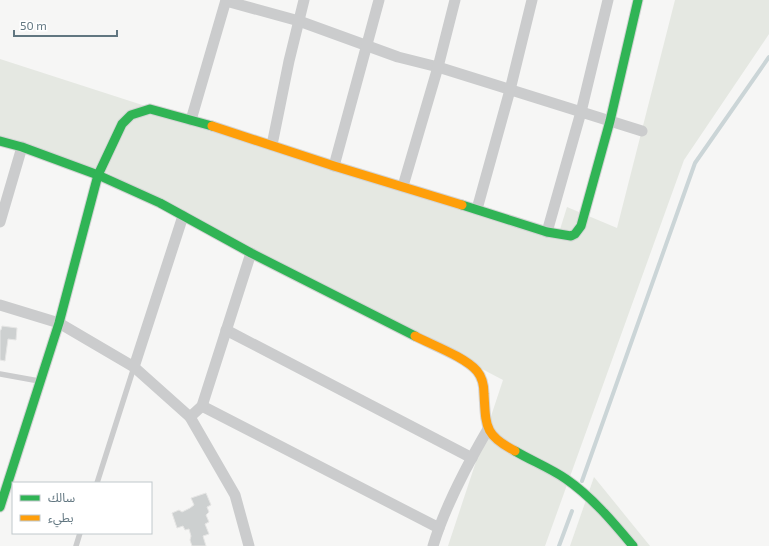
<svg xmlns="http://www.w3.org/2000/svg" width="769" height="546" viewBox="0 0 769 546" font-family="'Exo 2','Noto Sans Arabic',sans-serif">
	<rect width="100%" height="100%" fill="#f6f6f5"/>
	<g fill="#e5e8e2">
		<path d="M 675,0 L 769,0 L 769,34 L 684,160 L 545,546 L 448,546 L 503,380 L 108,173 L 0,136 L 0,59 L 557,239 L 567,207 L 617,228 Z"/>
		<path d="M 594,477 L 650,546 L 570,546 Z"/>
	</g>
	<g fill="none" stroke-linecap="round" stroke-linejoin="round">
		<g stroke="#cbd5d7" stroke-width="4">
			<path d="M 582,481 L 695,163 L 769,57"/>
			<path d="M 559,546 L 572,511"/>
		</g>
	</g>
	<g fill="#cdd0d0" stroke="#e6e6e5">
		<path d="M 2,326 L 17,328 L 16,340 L 8,339 L 5,361 L 0,360 L 0,330 L 1,330 Z"/>
		<path d="M 206,493 L 211,505 L 207,507 L 209,512 L 206,515 L 209,522 L 205,524 L 209,534 L 203,536 L 206,546 L 192,546 L 190,540 L 191,536 L 189,529 L 185,530 L 183,526 L 177,528 L 172,513 L 179,510 L 182,512 L 190,508 L 194,505 L 191,498 Z"/>
	</g>
	<g fill="none" stroke-linecap="round" stroke-linejoin="round">
		<defs>
			<g id="fast">
				<path d="M 0,141 L 22,147 L 98,175 L 160,203 L 251,253 L 415,336"/>
				<path d="M 462,205 L 547,232 L 571,236 L 575,234 L 581,226 L 610,121 L 638,0"/>
				<path d="M 515,451 C 532,461 550,468 566,479 C 592,497 613,522 633,546"/>
				<path d="M 0,507 L 59,323 L 98,175 L 122,124 L 131,115 L 150,109 L 212,126"/>
			</g>
			<g id="slow">
				<path d="M 212,126 L 334,166 L 462,205"/>
				<path d="M 415,336 C 432,345 465,357 477,371 C 482,377 484,386 484,394 C 486,426 484,435 515,451"/>
			</g>
		</defs>
		<use href="#fast" stroke="#d3d4d4" stroke-width="11"/>
		<use href="#slow" stroke="#d3d4d4" stroke-width="11"/>
		<g stroke="#cbcccd" stroke-width="5.5">
			<path d="M 0,374 L 39,381"/>
			<path d="M 97,483 L 134,367"/>
			<path d="M 76,546 L 80,533"/>
		</g>
		<g stroke="#cbcccd" stroke-width="11">
			<path d="M 226,1 L 299,21 L 398,57 L 438,67 L 642,131"/>
			<path d="M 191,120 L 226,0"/>
			<path d="M 272,145 L 289,61 L 304,0"/>
			<path d="M 334,166 L 379,0"/>
			<path d="M 403,186 L 438,67 L 455,0"/>
			<path d="M 477,209 L 510,90 L 532,0"/>
			<path d="M 0,222 L 22,147"/>
			<path d="M 547,232 L 581,112 L 608,0"/>
			<path d="M 0,305 L 59,323 L 134,367 L 190,417 L 235,495 L 249,546"/>
			<path d="M 226,330 L 472,458"/>
			<path d="M 134,367 L 183,216"/>
			<path d="M 202,406 L 439,528"/>
			<path d="M 190,417 L 202,406 L 251,253"/>
			<path d="M 433,546 C 445,506 467,465 488,429"/>
		</g>
		<use href="#fast" stroke="#30b455" stroke-width="9"/>
		<use href="#slow" stroke="#ff9f0a" stroke-width="9"/>
	</g>
	<rect x="12" y="482" width="140" height="52" fill="#ffffff" stroke="#c0c8cc"/>
	<rect x="20" y="495" width="20" height="6" fill="#30b455" stroke="#c0c8cc"/>
	<text x="48" y="502" font-size="12" fill="#617680">سالك</text>
	<rect x="20" y="515" width="20" height="6" fill="#ff9f0a" stroke="#c0c8cc"/>
	<text x="48" y="522" font-size="12" fill="#617680">بطيء</text>
	<path d="M14 30v6h103v-6" fill="none" stroke="#617680" stroke-width="2"/>
	<text x="20" y="30" font-size="12" fill="#617680" stroke="#ffffff" stroke-width="3" paint-order="stroke">50 m</text>
</svg>
